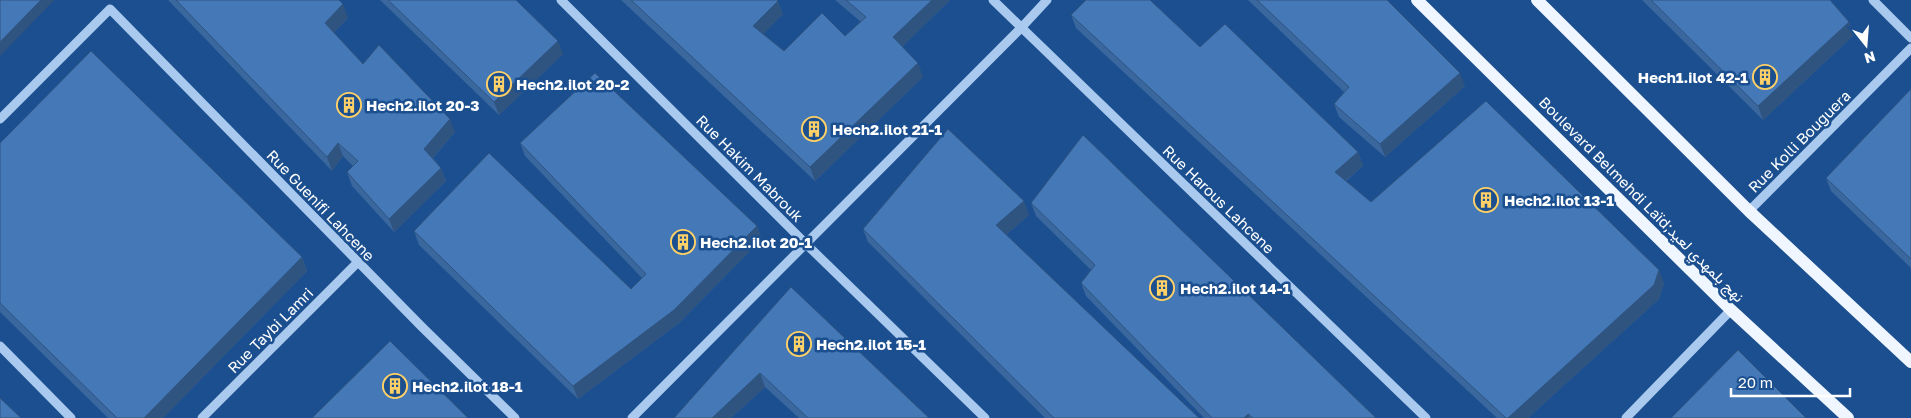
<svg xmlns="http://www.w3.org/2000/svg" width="1911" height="418" viewBox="0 0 1911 418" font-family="'Golos Text',Vazirmatn,sans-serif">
	<rect width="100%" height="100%" fill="#1b4f8f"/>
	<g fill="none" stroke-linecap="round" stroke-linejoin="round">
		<g stroke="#a9c9ee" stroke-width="9">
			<path d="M 561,0 L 806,244 L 985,418"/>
			<path d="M 993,0 L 1426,418"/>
			<path d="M 1873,0 L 1911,38"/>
			<path d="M 0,119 L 110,9 L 422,327 L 515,418"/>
			<path d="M 1749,211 L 1911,48"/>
			<path d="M 0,346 L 71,418"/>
			<path d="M 202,418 L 358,262"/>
			<path d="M 632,418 L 1021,28 L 1047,0"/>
			<path d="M 1626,418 L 1731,310"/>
		</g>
		<g stroke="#f0f6ff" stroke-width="12">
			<path d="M 1417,0 L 1731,310 L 1848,418"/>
			<path d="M 1537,0 L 1749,211 L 1911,362"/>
		</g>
	</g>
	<g fill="#3a679d">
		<path d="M 168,0 L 339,0 L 348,18 L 333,33 L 363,64 L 455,132 L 433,158 L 441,168 L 446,181 L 394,232 L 352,186 L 347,172 L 353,166 L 343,156 L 332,171 Z"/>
		<path d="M 380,0 L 516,0 L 563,54 L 499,115 Z"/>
		<path d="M 621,0 L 777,0 L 783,14 L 763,34 L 784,51 L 845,36 L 861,22 L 835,0 L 950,0 L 902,47 L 923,77 L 815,181 Z"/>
		<path d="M 1248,0 L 1387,0 L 1465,86 L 1385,157 L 1339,117 L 1334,104 L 1344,92 Z"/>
		<path d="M 1642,0 L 1830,0 L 1849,22 L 1854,35 L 1763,120 Z"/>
		<path d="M 1071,15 L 1200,47 L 1358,152 L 1363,166 L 1346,181 L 1371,202 L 1664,283 L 1659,299 L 1528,418 L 1497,418 L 1076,28 Z"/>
		<path d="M 1911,89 L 1911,268 L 1831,191 L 1826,178 Z"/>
		<path d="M 0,143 L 302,257 L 307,271 L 163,418 L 108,418 L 0,312 Z"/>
		<path d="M 520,143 L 757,226 L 762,239 L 679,323 L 578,399 L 419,245 L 414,231 L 631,289 L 642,278 L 525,156 Z"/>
		<path d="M 1031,203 L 1376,418 L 1204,418 L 1086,296 L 1081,283 L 1091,270 L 1036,216 Z"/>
		<path d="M 1029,215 L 1006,235 L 1199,418 L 1045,418 L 868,242 L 863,229 Z"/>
		<path d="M 791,287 L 929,418 L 799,418 L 765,387 L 731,418 L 674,418 Z"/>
	</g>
	<g fill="#305480">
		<path d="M 41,0 L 54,0 L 0,56 L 0,42 Z"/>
		<path d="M 932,0 L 950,0 L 898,51 L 893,37 Z"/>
		<path d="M 778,1 L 783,14 L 758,40 L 753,26 Z"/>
		<path d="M 343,4 L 348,18 L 329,37 L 325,23 Z"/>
		<path d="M 1849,22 L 1854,35 L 1763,120 L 1758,106 Z"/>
		<path d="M 558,41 L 563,54 L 499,115 L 494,102 Z"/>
		<path d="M 918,63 L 923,77 L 815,181 L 810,167 Z"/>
		<path d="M 1460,73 L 1465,86 L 1385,157 L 1380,144 Z"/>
		<path d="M 450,119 L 455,132 L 429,162 L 424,149 Z"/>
		<path d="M 338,143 L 343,156 L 332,171 L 327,157 Z"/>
		<path d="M 1358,152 L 1363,166 L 1340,185 L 1335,172 Z"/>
		<path d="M 441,168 L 446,181 L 394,232 L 389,219 Z"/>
		<path d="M 1024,201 L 1029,215 L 1001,239 L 996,225 Z"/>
		<path d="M 757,226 L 762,239 L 679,323 L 578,399 L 573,386 Z"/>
		<path d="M 302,257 L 307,271 L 163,418 L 144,418 Z"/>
		<path d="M 1659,270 L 1664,283 L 1659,299 L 1528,418 L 1508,418 Z"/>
		<path d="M 760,373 L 765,387 L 731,418 L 712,418 Z"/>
		<path d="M 1248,414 L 1250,418 L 1244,418 Z"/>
	</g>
	<g fill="#4478b7" stroke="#305480">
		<path d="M 0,0 L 41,0 L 0,42 Z"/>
		<path d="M 176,0 L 339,0 L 343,4 L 325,23 L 363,64 L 379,45 L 450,119 L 424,149 L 441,168 L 389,219 L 347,172 L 358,161 L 338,143 L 327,157 Z"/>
		<path d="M 388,0 L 516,0 L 558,41 L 494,102 Z"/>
		<path d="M 631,0 L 777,0 L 778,1 L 753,26 L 784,51 L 822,13 L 845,36 L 866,17 L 846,0 L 932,0 L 893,37 L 918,63 L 810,167 Z"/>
		<path d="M 1086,0 L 1150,0 L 1200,47 L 1225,24 L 1358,152 L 1335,172 L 1371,202 L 1486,101 L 1659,270 L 1654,285 L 1508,418 L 1506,418 L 1071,15 Z"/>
		<path d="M 1257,0 L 1387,0 L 1460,73 L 1380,144 L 1334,104 L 1349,87 Z"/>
		<path d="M 1651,0 L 1830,0 L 1849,22 L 1758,106 Z"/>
		<path d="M 91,51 L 302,257 L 144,418 L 117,418 L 0,303 L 0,143 Z"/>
		<path d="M 595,73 L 757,226 L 674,310 L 573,386 L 414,231 L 489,153 L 631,289 L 646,274 L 520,143 Z"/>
		<path d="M 1911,89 L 1911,259 L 1826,178 Z"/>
		<path d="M 948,129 L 1024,201 L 996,225 L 1199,418 L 1054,418 L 863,229 Z"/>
		<path d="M 1083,135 L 1376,418 L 1253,418 L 1248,414 L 1244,418 L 1212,418 L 1081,283 L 1095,265 L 1031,203 Z"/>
		<path d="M 791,287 L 929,418 L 808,418 L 760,373 L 712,418 L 674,418 Z"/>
		<path d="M 390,341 L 468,418 L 312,418 Z"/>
		<path d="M 1738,350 L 1806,418 L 1671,418 Z"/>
		<path d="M 0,398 L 21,418 L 0,418 Z"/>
	</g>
	<defs>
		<symbol id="building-ring" viewBox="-11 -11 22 22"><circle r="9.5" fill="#1b4f8f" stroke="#ffd166" stroke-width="1.5"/><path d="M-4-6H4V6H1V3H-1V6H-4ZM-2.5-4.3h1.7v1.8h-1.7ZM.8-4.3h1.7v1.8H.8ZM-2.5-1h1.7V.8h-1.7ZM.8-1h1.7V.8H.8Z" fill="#ffd166"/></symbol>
	</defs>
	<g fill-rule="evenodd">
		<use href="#building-ring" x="1751" y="63" width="28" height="28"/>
		<use href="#building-ring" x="485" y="70" width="28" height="28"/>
		<use href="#building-ring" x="335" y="91" width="28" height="28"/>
		<use href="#building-ring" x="800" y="115" width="28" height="28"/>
		<use href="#building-ring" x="1472" y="186" width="28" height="28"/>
		<use href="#building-ring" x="669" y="228" width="28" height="28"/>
		<use href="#building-ring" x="1148" y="274" width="28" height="28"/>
		<use href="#building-ring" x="785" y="330" width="28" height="28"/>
		<use href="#building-ring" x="381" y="372" width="28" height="28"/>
	</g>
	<g text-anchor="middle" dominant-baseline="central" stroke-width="5" stroke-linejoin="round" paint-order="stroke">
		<g font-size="15" font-weight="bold" fill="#fff" stroke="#1b4f8f" text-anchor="start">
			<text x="1748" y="77" text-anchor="end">Hech1.ilot 42-1</text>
			<text x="516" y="84">Hech2.ilot 20-2</text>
			<text x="366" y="105">Hech2.ilot 20-3</text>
			<text x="832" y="129">Hech2.ilot 21-1</text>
			<text x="1504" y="200">Hech2.ilot 13-1</text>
			<text x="700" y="242">Hech2.ilot 20-1</text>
			<text x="1180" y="288">Hech2.ilot 14-1</text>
			<text x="816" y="344">Hech2.ilot 15-1</text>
			<text x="412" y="386">Hech2.ilot 18-1</text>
		</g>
		<g font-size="15" fill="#fff" stroke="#1b4f8f">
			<text transform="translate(1799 141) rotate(-45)">Rue Kolli Bouguera</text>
			<text transform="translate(750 168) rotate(45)">Rue Hakim Mabrouk</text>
			<text transform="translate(1219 199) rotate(44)">Rue Harous Lahcene</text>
			<text transform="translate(1642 199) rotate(45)">Boulevard Belmehdi Laïd;نهج بلمهدي لعيد</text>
			<text transform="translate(321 205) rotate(46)">Rue Guenifi Lahcene</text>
			<text transform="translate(270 330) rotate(-45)">Rue Taybi Lamri</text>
		</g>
	</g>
	<g transform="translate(1866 45) rotate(163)" stroke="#1b4f8f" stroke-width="4" paint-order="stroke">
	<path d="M0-4L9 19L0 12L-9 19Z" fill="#ffffff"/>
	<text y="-8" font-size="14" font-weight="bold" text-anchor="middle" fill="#ffffff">N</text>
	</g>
	<path d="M1731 388v8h119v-8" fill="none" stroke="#ffffff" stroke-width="2.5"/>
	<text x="1738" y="388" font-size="15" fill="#ffffff" stroke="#1b4f8f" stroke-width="4" paint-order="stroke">20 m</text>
</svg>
